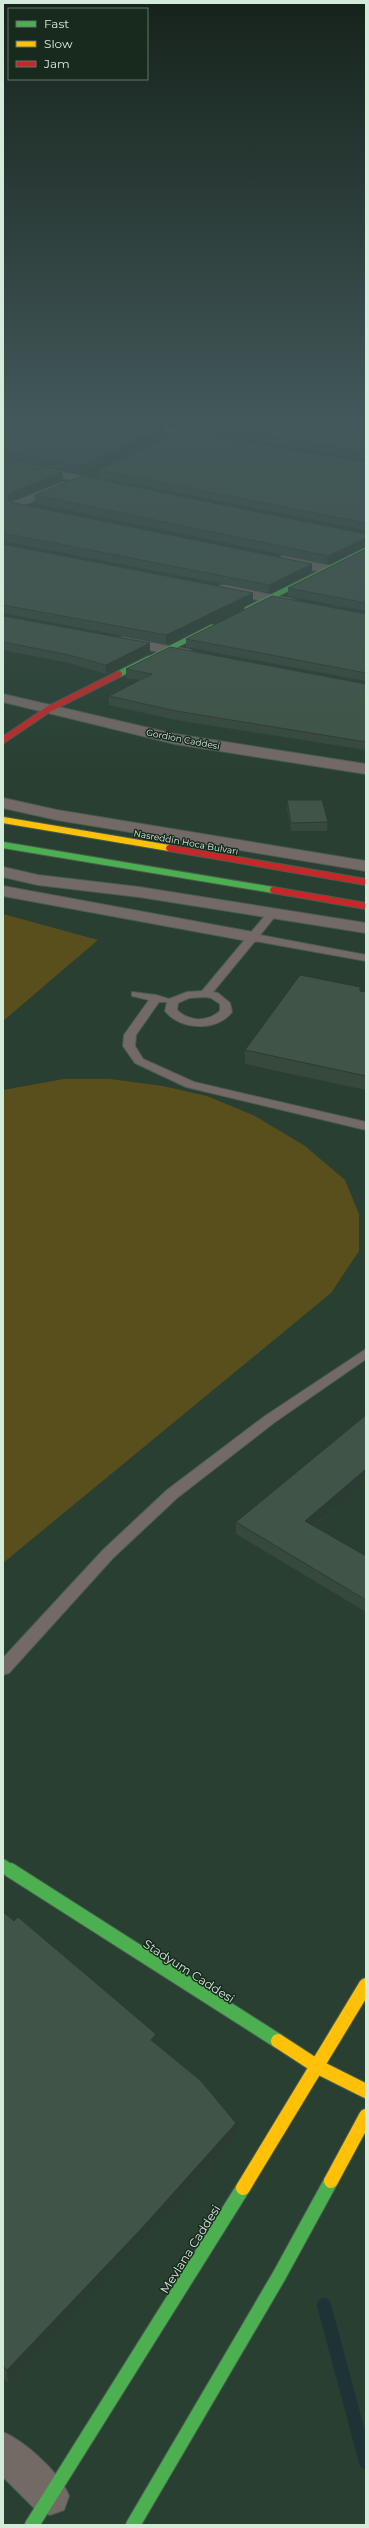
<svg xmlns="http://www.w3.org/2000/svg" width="369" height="2528" viewBox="0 0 369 2528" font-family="Montserrat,sans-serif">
	<rect width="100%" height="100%" fill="#283f31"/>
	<g fill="#594f1d">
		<path d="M 3,914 L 98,940 L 3,1021 Z"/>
		<path d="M 64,1079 L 110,1079 L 163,1086 L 207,1096 L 255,1116 L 305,1146 L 345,1180 L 359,1214 L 359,1251 L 331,1293 L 3,1563 L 3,1090 Z"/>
	</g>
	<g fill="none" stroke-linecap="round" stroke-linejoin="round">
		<path stroke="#1d3336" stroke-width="14" d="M 324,2305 L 366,2462"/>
		<defs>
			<g id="lane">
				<path d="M 272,911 L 277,914 L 260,935 L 366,955 L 366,961 L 255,941 L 213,992 L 218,993 L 230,1003 L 232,1012 C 217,1032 180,1030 165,1011 L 167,1002 L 159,1002 L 136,1035 L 135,1046 L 143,1059 L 194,1082 L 366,1122 L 366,1130 L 186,1087 L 135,1063 L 123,1046 L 124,1035 L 149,1000 L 132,996 L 132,992 L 156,995 L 169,999 L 187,992 L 202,991 L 268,912 ZM 205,997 L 211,998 L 220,1004 L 220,1011 C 208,1022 189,1022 177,1010 L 178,1003 L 189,998 Z"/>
				<path d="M 366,1349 L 366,1359 L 275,1422 L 177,1498 L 113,1558 L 9,1673 L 3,1675 L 3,1658 L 103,1550 L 167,1490 L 265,1416 Z"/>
			</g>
			<g id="street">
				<path d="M 119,422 L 143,422 L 209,434 L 215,437 L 209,440 L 124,425 Z"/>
				<path d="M 3,460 L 106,481 L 112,484 L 106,487 L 3,466 Z"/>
				<path d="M 63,482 L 69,485 L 67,487 L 3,514 L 3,506 Z"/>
				<path d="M 282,556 L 332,566 L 333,569 L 327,573 L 278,563 L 276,560 Z"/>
				<path d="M 224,585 L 292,599 L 299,603 L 292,607 L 219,592 L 217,589 L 219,586 Z"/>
				<path d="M 122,637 L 190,650 L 197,654 L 190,658 L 117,644 L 115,641 Z"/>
				<path d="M 3,694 L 175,734 L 366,764 L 366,774 L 175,744 L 3,702 Z"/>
				<path d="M 3,798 L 57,810 L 366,861 L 366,871 L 57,820 L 3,808 Z"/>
				<path d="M 3,867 L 38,875 L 139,887 L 366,923 L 366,933 L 139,897 L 38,885 L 3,877 Z"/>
				<path d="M 3,886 L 253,932 L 259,933 L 262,937 L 259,941 L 253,942 L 3,896 Z"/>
				<path d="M 3,2432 C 26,2442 60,2473 69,2496 L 64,2510 L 50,2515 L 36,2510 L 3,2477 Z"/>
			</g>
			<g id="fast-far3">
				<path d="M 247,609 L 366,550"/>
				<path d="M 147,660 L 212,627"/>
			</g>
			<g id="fast-far2">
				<path d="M 119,674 L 149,659"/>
				<path d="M 3,845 L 273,890"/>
			</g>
			<path id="fast-far1" d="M 3,1865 L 12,1871"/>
			<g id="fast">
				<path d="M 10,1870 L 278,2041"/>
				<path d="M 32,2525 L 243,2188"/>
				<path d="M 133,2525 L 279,2276 L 331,2181"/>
			</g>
			<path id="slow-far1" d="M 3,820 L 169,848"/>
			<g id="slow">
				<path d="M 278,2041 L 318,2067 L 366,2091"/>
				<path d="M 331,2181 L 366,2116"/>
				<path d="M 243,2188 L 366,1985"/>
			</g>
			<g id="jam">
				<path d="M 3,740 L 49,709 L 119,674"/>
				<path d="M 169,848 L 366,882"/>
				<path d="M 273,890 L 366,906"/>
			</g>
		</defs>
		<use href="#lane" stroke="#495c50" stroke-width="2"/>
		<use href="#street" stroke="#495c50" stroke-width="2"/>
		<use href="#fast-far3" stroke="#495c50" stroke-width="6"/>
		<use href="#fast-far2" stroke="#495c50" stroke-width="8"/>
		<use href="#fast-far1" stroke="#495c50" stroke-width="13"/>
		<use href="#fast" stroke="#495c50" stroke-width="16"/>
		<use href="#slow-far1" stroke="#495c50" stroke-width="8"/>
		<use href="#slow" stroke="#495c50" stroke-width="16"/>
		<use href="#jam" stroke="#495c50" stroke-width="8"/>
		<use href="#lane" fill="#746a65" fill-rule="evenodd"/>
		<use href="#street" fill="#746a65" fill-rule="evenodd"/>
		<use href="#fast-far3" stroke="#4caf50" stroke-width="5"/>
		<use href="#fast-far2" stroke="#4caf50" stroke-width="6"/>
		<use href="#fast-far1" stroke="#4caf50" stroke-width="11"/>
		<use href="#fast" stroke="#4caf50" stroke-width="14"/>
		<use href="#slow-far1" stroke="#ffc107" stroke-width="6"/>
		<use href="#slow" stroke="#ffc107" stroke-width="14"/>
		<use href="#jam" stroke="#c62828" stroke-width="6"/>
	</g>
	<g fill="#37493d">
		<path d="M 3,422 L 164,427 L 164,434 L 80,473 L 3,459 Z"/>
		<path d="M 152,422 L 366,422 L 366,460 Z"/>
		<path d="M 3,461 L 63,480 L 12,500 L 10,502 L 312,571 L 269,593 L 3,541 L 3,544 L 253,593 L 253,600 L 166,644 L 3,613 Z"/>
		<path d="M 366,462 L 366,530 L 98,477 L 98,470 Z"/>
		<path d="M 35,495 L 366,534 L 327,564 L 35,503 Z"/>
		<path d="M 366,549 L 366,611 L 288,596 L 288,588 Z"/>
		<path d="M 366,614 L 366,681 L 186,647 L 186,639 Z"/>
		<path d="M 3,616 L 150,643 L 150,652 L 106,674 L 69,663 L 3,650 Z"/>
		<path d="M 126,669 L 366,684 L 366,750 L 176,720 L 109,705 L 109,696 L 140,680 L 126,678 Z"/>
		<path d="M 287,800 L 328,822 L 327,831 L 291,831 L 287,809 Z"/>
		<path d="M 360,991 L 366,992 L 366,1090 L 245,1064 L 245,1050 Z"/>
		<path d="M 366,1481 L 314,1526 L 366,1556 L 366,1612 L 236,1534 L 236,1522 Z"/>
		<path d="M 3,1912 L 156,2034 L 157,2044 L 235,2136 L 142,2241 L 8,2383 L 3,2378 Z"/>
	</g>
	<g fill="#2d3c32">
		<path d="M 164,427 L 164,434 L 80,473 L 80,466 Z"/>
		<path d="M 62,473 L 63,480 L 12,500 L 8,505 L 7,498 L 12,492 Z"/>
		<path d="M 366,538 L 366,546 L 327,564 L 328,556 Z"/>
		<path d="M 312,564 L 312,571 L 269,593 L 269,585 Z"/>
		<path d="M 253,593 L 253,600 L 166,644 L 166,635 Z"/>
		<path d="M 150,643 L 150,652 L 106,674 L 106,665 Z"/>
		<path d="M 366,1469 L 366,1481 L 305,1533 L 305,1521 Z"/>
		<path d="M 156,2034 L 157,2048 L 151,2040 Z"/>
		<path d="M 236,2123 L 235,2136 L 142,2241 L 8,2383 L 7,2370 Z"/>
	</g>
	<g fill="#405547" stroke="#2d3c32">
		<path d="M 3,422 L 138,422 L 164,427 L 80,466 L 3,452 Z"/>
		<path d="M 190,422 L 366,422 L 366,453 Z"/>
		<path d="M 182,431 L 366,462 L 366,523 L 98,470 Z"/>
		<path d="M 3,461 L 62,473 L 12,492 L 7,498 L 10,502 L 312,564 L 269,585 L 3,533 Z"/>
		<path d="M 82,476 L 366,534 L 366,538 L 328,556 L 35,495 Z"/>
		<path d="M 3,544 L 253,593 L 166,635 L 3,605 Z"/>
		<path d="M 366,549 L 366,603 L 288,588 Z"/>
		<path d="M 272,596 L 366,614 L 366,673 L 186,639 Z"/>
		<path d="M 3,616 L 150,643 L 106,665 L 69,655 L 3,642 Z"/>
		<path d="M 170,647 L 366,684 L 366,742 L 176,711 L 109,696 L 152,674 L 126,669 Z"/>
		<path d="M 287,800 L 322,800 L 328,822 L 291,823 Z"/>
		<path d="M 300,975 L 360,987 L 360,991 L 366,992 L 366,1076 L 245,1050 Z"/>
		<path d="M 366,1415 L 366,1469 L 305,1521 L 366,1556 L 366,1600 L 236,1522 Z"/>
		<path d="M 3,1912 L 14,1921 L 18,1917 L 156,2034 L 151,2040 L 200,2080 L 236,2123 L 142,2228 L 7,2370 L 3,2366 Z"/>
	</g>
	<linearGradient id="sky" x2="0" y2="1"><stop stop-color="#16231b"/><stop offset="0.54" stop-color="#42585a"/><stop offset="1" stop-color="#42585a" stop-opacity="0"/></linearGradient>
	<rect width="369" height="776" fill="url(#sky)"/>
	<g text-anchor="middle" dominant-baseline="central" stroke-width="3" stroke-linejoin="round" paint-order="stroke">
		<g font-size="9" fill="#d4ebda" stroke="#18291e">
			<text transform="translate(183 739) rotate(11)">Gordion Caddesi</text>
			<text transform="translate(186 842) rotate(10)">Nasreddin Hoca Bulvarı</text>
		</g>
		<g font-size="12" fill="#d4ebda" stroke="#18291e">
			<text transform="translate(189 1971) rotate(33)">Stadyum Caddesi</text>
			<text transform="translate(190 2249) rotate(-58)">Mevlana Caddesi</text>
		</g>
	</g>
	<rect width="369" height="2528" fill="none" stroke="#d4ebda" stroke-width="8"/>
	<rect x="8" y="8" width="140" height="72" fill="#18291e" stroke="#637769"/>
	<rect x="16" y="21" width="20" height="6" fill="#4caf50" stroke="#637769"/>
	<text x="44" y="28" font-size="12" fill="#d4ebda">Fast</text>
	<rect x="16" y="41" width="20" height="6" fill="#ffc107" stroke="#637769"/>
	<text x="44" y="48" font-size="12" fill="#d4ebda">Slow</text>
	<rect x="16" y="61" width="20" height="6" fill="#c62828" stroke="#637769"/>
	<text x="44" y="68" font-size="12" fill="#d4ebda">Jam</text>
</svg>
